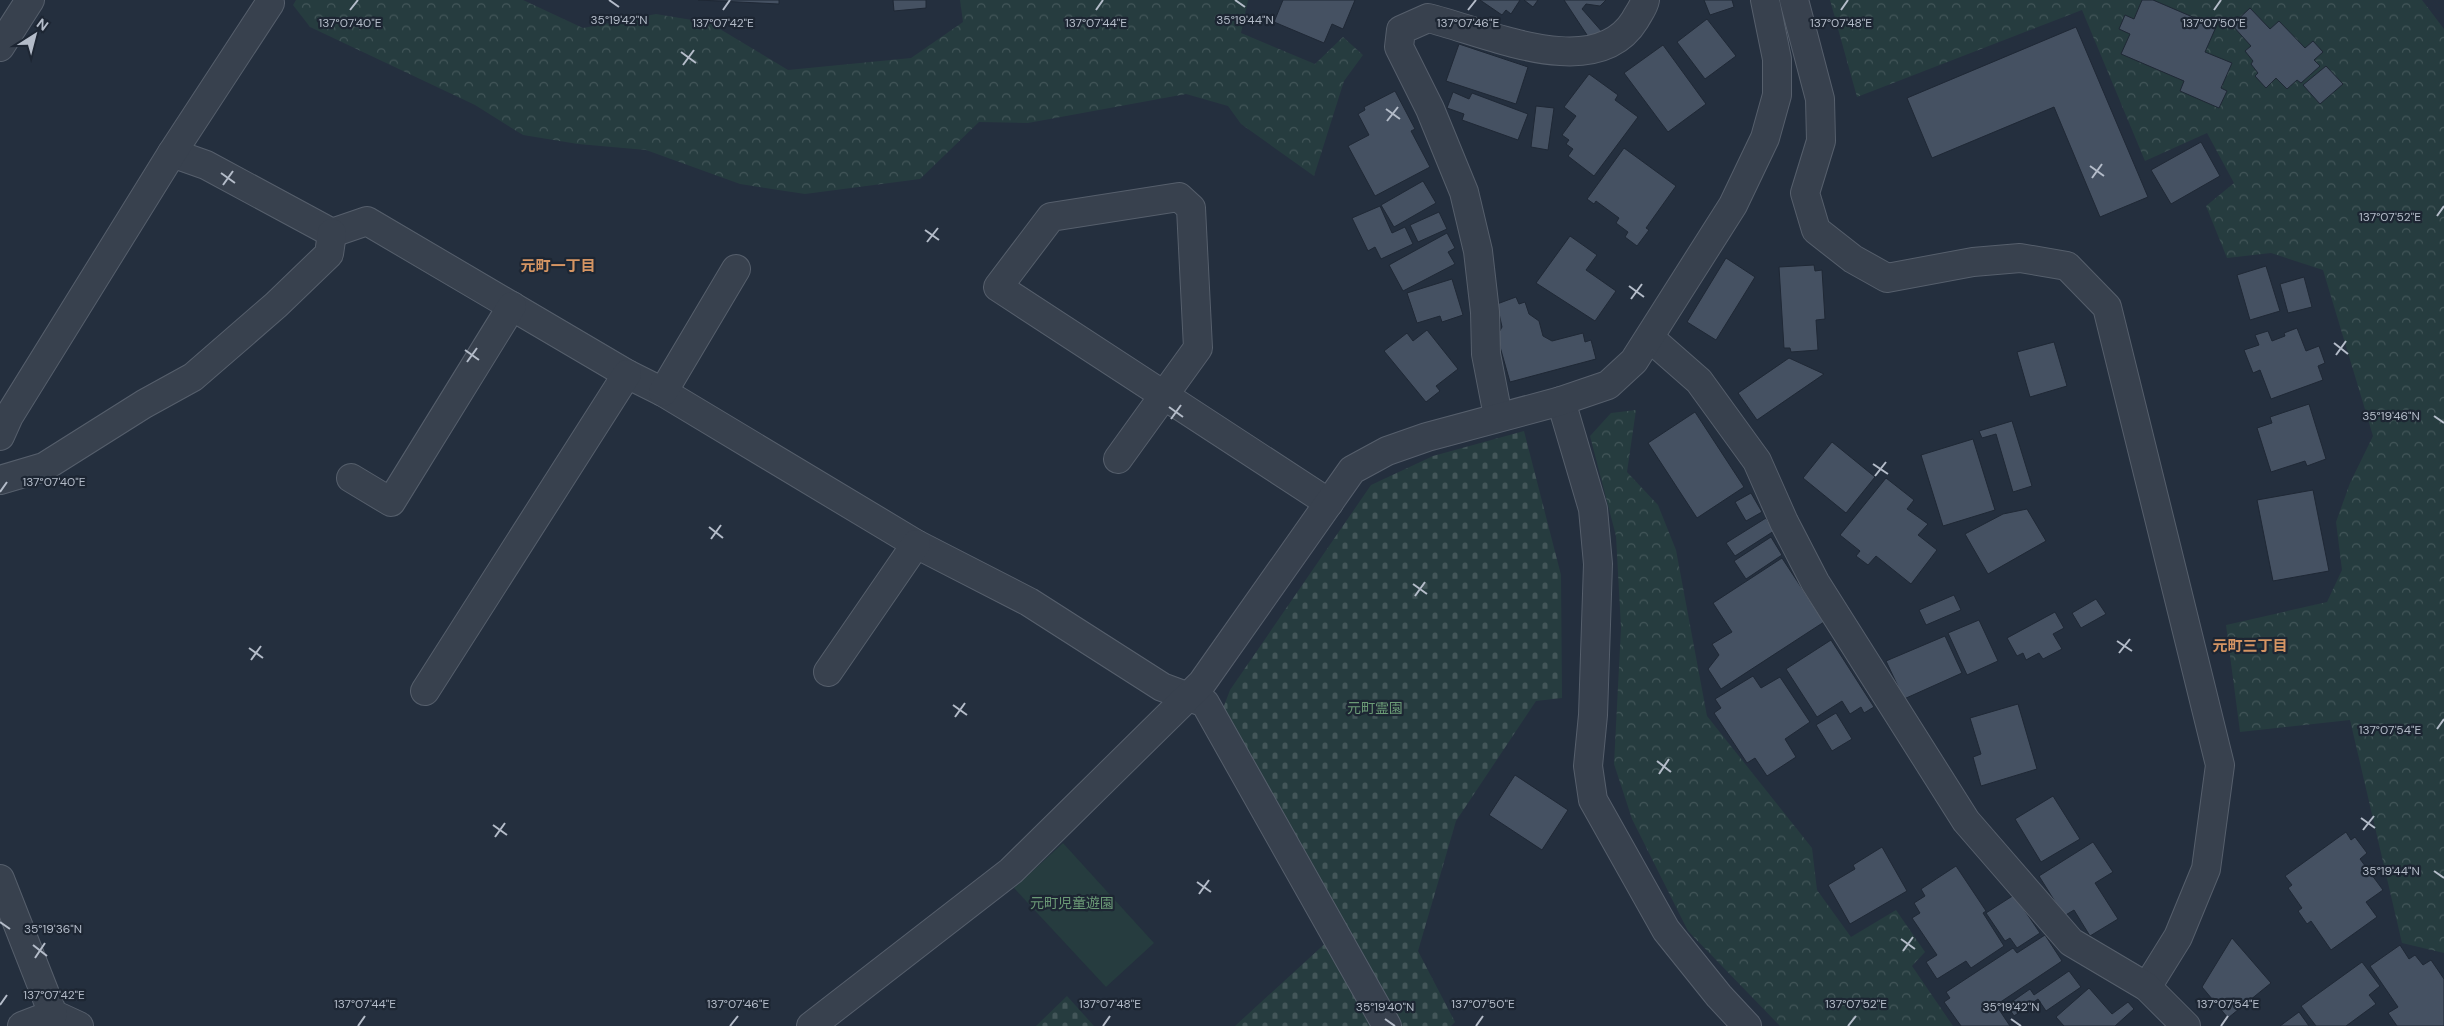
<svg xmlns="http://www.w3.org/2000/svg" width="2444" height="1026" viewBox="0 0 2444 1026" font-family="'DM Sans','Noto Sans JP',sans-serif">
	<defs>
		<pattern id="forest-crowns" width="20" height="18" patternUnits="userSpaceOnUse" patternTransform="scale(1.25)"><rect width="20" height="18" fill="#263c3f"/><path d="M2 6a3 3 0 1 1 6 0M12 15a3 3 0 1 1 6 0" fill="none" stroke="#435659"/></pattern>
		<pattern id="cemetery-stones" width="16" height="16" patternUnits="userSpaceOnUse" patternTransform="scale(1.25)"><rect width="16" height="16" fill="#263c3f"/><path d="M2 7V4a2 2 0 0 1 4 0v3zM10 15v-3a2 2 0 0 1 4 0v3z" fill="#435659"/></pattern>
	</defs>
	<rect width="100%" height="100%" fill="#242f3e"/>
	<g fill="url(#forest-crowns)">
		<path d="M 296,0 L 523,0 L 583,28 L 656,14 L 710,23 L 788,70 L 911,58 L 963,22 L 960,0 L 1248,0 L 1241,33 L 1315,64 L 1343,37 L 1363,55 L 1344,81 L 1314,176 L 1241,124 L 1228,106 L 1186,94 L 1028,123 L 979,122 L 920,179 L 805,194 L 740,184 L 646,150 L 578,144 L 523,135 L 475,105 L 310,27 L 293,5 Z"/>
		<path d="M 1830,0 L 2422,0 L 2444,29 L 2444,953 L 2402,943 L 2350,720 L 2240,732 L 2226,625 L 2327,602 L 2342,570 L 2336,522 L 2350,483 L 2373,436 L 2323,270 L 2271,253 L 2227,258 L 2206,206 L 2234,183 L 2207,133 L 2145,161 L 2082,10 L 1857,97 Z"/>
		<path d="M 1636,410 L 1627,472 L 1658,505 L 1676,550 L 1707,716 L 1812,848 L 1817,890 L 1851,937 L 1896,910 L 1925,952 L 1912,966 L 1953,1026 L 1780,1026 L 1688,931 L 1632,819 L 1614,764 L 1621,628 L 1616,536 L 1590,436 L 1611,413 Z"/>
	</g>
	<g fill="url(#cemetery-stones)">
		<path d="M 1524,431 L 1561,575 L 1562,698 L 1536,701 L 1456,821 L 1418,951 L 1455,1022 L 1451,1026 L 1235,1026 L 1343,927 L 1222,711 L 1230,690 L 1371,485 L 1433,456 Z"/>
		<path d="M 1067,996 L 1094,1026 L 1036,1026 Z"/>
	</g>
	<path fill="#263c3f" d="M 1063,843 L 1154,943 L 1106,987 L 1014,888 Z"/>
	<g fill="#455162" stroke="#1f2835">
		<path d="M 698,0 L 779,0 L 779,4 Z"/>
		<path d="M 893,0 L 926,0 L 926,8 L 894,11 Z"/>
		<path d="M 1283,0 L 1355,0 L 1343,29 L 1332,24 L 1324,43 L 1274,22 Z"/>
		<path d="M 1480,0 L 1520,0 L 1511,14 L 1506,10 L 1502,15 Z"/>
		<path d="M 1524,0 L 1538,0 L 1533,7 Z"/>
		<path d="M 1564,0 L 1606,0 L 1600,6 L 1586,4 L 1582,9 L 1604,34 L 1589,38 Z"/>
		<path d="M 1704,0 L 1732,0 L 1734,7 L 1710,15 Z"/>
		<path d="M 2142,0 L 2153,0 L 2216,27 L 2205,52 L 2232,63 L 2221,88 L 2227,91 L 2219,108 L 2180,91 L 2184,81 L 2121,54 L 2130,34 L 2119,29 L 2125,15 L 2134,19 Z"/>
		<path d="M 2250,8 L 2270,29 L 2279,21 L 2305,48 L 2313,41 L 2323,52 L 2314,60 L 2320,66 L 2301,83 L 2297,80 L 2287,89 L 2276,78 L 2266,88 L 2255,76 L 2258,73 L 2251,64 L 2253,61 L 2245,51 L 2251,46 L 2232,25 Z"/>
		<path d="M 1707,19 L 1736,56 L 1705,79 L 1677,42 Z"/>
		<path d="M 2076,27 L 2148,197 L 2100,217 L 2054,107 L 1932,158 L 1907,98 Z"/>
		<path d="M 1459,44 L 1528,67 L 1516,104 L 1446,81 Z"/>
		<path d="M 1663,45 L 1706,104 L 1668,132 L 1624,73 Z"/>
		<path d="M 2326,66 L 2343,84 L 2320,104 L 2303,85 Z"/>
		<path d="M 1589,74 L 1618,95 L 1615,100 L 1638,117 L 1594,176 L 1568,156 L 1573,149 L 1566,144 L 1569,140 L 1562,135 L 1576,116 L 1564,107 Z"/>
		<path d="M 1395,91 L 1415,129 L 1411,131 L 1430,167 L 1375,196 L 1348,146 L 1369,135 L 1358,114 L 1365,110 L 1364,107 Z"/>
		<path d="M 1453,92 L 1469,99 L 1472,93 L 1528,114 L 1518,140 L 1462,120 L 1464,114 L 1447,108 Z"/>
		<path d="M 1536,106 L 1554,108 L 1548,150 L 1531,147 Z"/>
		<path d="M 2201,142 L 2220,176 L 2171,204 L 2151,170 Z"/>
		<path d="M 1624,148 L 1676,186 L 1646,228 L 1649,230 L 1637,246 L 1625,237 L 1628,232 L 1616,223 L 1619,218 L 1596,201 L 1594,204 L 1587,199 Z"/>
		<path d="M 1423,181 L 1436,203 L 1394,227 L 1381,205 Z"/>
		<path d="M 1380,206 L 1392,233 L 1405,227 L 1413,244 L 1381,259 L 1375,247 L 1368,251 L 1352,218 Z"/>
		<path d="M 1439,212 L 1447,229 L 1418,242 L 1410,225 Z"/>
		<path d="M 1447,233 L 1455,248 L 1448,252 L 1455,264 L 1403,291 L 1389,265 Z"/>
		<path d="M 1570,236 L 1597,255 L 1586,270 L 1616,291 L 1595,321 L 1536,283 Z"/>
		<path d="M 1726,258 L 1755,277 L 1716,340 L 1687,322 Z"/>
		<path d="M 1814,265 L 1815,271 L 1822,270 L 1825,319 L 1816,320 L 1818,350 L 1791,352 L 1790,348 L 1784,348 L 1779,267 Z"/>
		<path d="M 2266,266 L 2280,311 L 2250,320 L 2237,275 Z"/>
		<path d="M 2304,277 L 2312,307 L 2288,313 L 2280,284 Z"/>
		<path d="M 1452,279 L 1463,315 L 1442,322 L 1440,316 L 1417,323 L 1407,293 Z"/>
		<path d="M 1516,297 L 1519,304 L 1525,302 L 1529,314 L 1539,321 L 1543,336 L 1552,341 L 1583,333 L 1585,342 L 1591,340 L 1596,359 L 1510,382 L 1497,336 L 1502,327 L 1497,304 Z"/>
		<path d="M 2297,328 L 2306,351 L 2319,346 L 2325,363 L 2318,366 L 2323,380 L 2271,399 L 2260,370 L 2253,373 L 2244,350 L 2259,345 L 2255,335 L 2268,331 L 2272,341 L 2285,336 L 2284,333 Z"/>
		<path d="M 1427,330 L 1458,369 L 1436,386 L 1440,391 L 1426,402 L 1384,351 L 1407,333 L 1413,341 Z"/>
		<path d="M 2054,342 L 2067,386 L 2030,397 L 2017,352 Z"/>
		<path d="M 1789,358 L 1824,374 L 1757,420 L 1738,393 Z"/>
		<path d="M 2309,404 L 2326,459 L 2307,466 L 2305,461 L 2271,472 L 2257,428 L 2272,423 L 2270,417 Z"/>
		<path d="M 1695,412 L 1744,487 L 1697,518 L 1648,443 Z"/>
		<path d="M 2012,421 L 2032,486 L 2013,492 L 1996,434 L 1982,438 L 1979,431 Z"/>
		<path d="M 1973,439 L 1995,510 L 1943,526 L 1921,455 Z"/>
		<path d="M 1832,442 L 1875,477 L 1846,513 L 1803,478 Z"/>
		<path d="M 1886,478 L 1914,500 L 1907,509 L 1928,524 L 1918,535 L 1937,550 L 1911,584 L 1876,556 L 1868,565 L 1856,556 L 1860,551 L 1840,535 Z"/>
		<path d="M 2313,490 L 2329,571 L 2273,581 L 2257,500 Z"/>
		<path d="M 1751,493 L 1762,512 L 1746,521 L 1735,502 Z"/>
		<path d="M 2027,509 L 2046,541 L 1988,574 L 1965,534 L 2003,514 Z"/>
		<path d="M 1766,518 L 1774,531 L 1735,556 L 1726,543 Z"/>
		<path d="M 1771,537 L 1782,555 L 1746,579 L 1734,561 Z"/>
		<path d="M 1782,558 L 1824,622 L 1721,689 L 1708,669 L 1719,655 L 1712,644 L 1732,632 L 1713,603 Z"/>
		<path d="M 1954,595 L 1961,610 L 1926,625 L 1919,610 Z"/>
		<path d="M 2096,599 L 2106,614 L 2081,628 L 2072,613 Z"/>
		<path d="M 2055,612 L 2064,628 L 2053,634 L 2062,649 L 2043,659 L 2039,653 L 2026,660 L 2023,653 L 2017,656 L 2007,638 Z"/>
		<path d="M 1979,620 L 1998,661 L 1967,675 L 1948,633 Z"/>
		<path d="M 1945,636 L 1962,673 L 1904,699 L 1886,661 Z"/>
		<path d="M 1831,640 L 1874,707 L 1864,713 L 1861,707 L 1850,714 L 1842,701 L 1817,717 L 1786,669 Z"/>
		<path d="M 1753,676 L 1761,688 L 1780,677 L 1810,722 L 1785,739 L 1796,757 L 1767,776 L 1755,758 L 1747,763 L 1714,713 L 1721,708 L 1715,699 Z"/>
		<path d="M 2018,704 L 2037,769 L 1981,786 L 1973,757 L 1981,754 L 1970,718 Z"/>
		<path d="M 1836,713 L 1852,739 L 1832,751 L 1816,725 Z"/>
		<path d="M 1515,775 L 1568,810 L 1542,850 L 1489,815 Z"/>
		<path d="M 2053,796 L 2080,839 L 2041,862 L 2015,819 Z"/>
		<path d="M 2346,832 L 2351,840 L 2355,837 L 2367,853 L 2360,859 L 2383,890 L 2366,902 L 2377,917 L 2331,950 L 2311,921 L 2307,924 L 2298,911 L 2302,908 L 2288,888 L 2292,885 L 2285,876 Z"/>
		<path d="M 2093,842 L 2113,872 L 2095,883 L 2118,919 L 2090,936 L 2074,910 L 2064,916 L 2039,876 Z"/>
		<path d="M 1882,847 L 1907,891 L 1850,924 L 1828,885 L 1855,869 L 1853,865 Z"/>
		<path d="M 1956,866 L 1986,911 L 1983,913 L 2004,946 L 1971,968 L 1966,961 L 1937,979 L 1926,962 L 1937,955 L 1912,918 L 1920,913 L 1914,903 L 1925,896 L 1921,889 Z"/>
		<path d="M 2014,895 L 2040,933 L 2017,948 L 2010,938 L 2005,941 L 1986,913 Z"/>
		<path d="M 2045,935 L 2062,961 L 1996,1005 L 2010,1026 L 1961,1026 L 1944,1002 L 1950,998 L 1946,992 L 2013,948 L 2017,953 Z"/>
		<path d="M 2232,938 L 2271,983 L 2228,1018 L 2202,987 Z"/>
		<path d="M 2400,945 L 2409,959 L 2415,955 L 2423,965 L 2431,960 L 2444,979 L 2444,1026 L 2397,1026 L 2388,1013 L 2398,1007 L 2370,966 Z"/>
		<path d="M 2362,962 L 2380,986 L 2369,995 L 2376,1004 L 2346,1026 L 2316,1026 L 2301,1006 Z"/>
		<path d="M 2069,971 L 2081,987 L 2046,1011 L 2038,999 L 2014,1016 L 2007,1005 L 2030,989 L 2034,995 Z"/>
		<path d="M 2089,988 L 2112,1014 L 2128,1002 L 2134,1009 L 2115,1026 L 2064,1026 L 2056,1017 Z"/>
		<path d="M 2299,1012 L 2309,1026 L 2280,1026 Z"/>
	</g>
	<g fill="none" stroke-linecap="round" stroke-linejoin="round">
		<defs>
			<g id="minor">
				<path d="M 1794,0 L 1820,99 L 1821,141 L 1805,193 L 1816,230 L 1853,259 L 1887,278 L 1973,262 L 2020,258 L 2067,266 L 2107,307 L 2220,765 L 2206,869 L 2178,937 L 2147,987"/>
				<path d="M 0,47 L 30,0"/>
				<path d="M 172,153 L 206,165 L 332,233 L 367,221 L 627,374 L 663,392 L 916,544 L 1029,602 L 1162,687 L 1205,703 L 1387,1026"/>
				<path d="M 1650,338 L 1699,381 L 1757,461 L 1784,522 L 1815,582 L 1966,821 L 2071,942 L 2147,987 L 2186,1026"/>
				<path d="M 663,392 L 736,269"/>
				<path d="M 1561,401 L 1593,509 L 1598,564 L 1593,715 L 1588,766 L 1593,800 L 1666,930 L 1719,996 L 1747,1026"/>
				<path d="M 1498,416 L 1486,354 L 1485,312 L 1478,251 L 1464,192 L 1430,109 L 1399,47 L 1401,30 L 1428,18 C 1484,31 1595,85 1635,20 C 1638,14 1644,7 1645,0"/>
				<path d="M 0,436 L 9,416 L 172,153 L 270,3"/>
				<path d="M 1118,459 L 1198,348 L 1191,208 L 1179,197 L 1051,217 L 998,287 L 1329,503"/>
				<path d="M 351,478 L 391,502 L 512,306"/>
				<path d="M 0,480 L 44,467 L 144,404 L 193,377 L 276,305 L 329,254 L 332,233"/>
				<path d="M 828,672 L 916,544"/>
				<path d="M 425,691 L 627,374"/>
				<path d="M 0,879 L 53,1014 L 79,1026"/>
				<path d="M 22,1026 L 53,1014"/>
				<path d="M 811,1026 L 1011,871 L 1202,683 L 1352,470 L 1387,451 L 1427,437 L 1561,401 L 1608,385 L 1634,361 L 1733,205 L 1765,138 L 1777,95 L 1777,59 L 1765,0"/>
			</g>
		</defs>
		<use href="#minor" stroke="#565f6c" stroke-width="30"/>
		<use href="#minor" stroke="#38414e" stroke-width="28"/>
	</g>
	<path fill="none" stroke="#b4bcc9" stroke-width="2" d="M 609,0 L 619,7M 1235,0 L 1245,7M 350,10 L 358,0M 723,10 L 730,0M 1096,10 L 1103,0M 1468,10 L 1476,0M 1841,10 L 1848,0M 2214,10 L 2221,0M 681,52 L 696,63M 683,65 L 694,50M 1386,109 L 1400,119M 1387,121 L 1398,107M 2090,166 L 2104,176M 221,173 L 235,183M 2092,178 L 2102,164M 223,185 L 233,171M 2437,216 L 2444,206M 925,230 L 939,240M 927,242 L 938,228M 1629,286 L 1644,297M 1631,299 L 1642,284M 2334,343 L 2348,354M 465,350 L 479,360M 2336,355 L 2346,341M 467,362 L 477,348M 1169,407 L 1183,417M 2434,416 L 2444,423M 1171,419 L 1181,405M 1873,464 L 1888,474M 1875,476 L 1886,462M 0,492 L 7,482M 709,527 L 723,538M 711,539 L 721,525M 1413,584 L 1427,594M 1415,596 L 1425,582M 2117,641 L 2132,651M 249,648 L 263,658M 2119,653 L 2130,639M 251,660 L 261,646M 953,705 L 967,715M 955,717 L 965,703M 2437,729 L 2444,719M 1657,761 L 1671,772M 1659,774 L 1669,759M 2361,818 L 2375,828M 493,825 L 507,835M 2363,830 L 2374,816M 495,837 L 505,823M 2434,871 L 2444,878M 1197,882 L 1211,892M 1199,894 L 1209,880M 0,922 L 10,929M 1901,939 L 1915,949M 33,945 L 47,956M 1903,951 L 1913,937M 35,958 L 45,943M 0,1005 L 7,995M 1385,1019 L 1395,1026M 2011,1019 L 2021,1026M 358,1026 L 365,1016M 730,1026 L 738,1016M 1103,1026 L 1110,1016M 1476,1026 L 1483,1016M 1848,1026 L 1856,1016M 2221,1026 L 2228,1016"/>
	<g text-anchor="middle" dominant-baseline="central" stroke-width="4.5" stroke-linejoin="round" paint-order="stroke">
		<g font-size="14" fill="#6b9a76" stroke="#1d2633">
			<text x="1375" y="708">元町霊園</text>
			<text x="1072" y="903">元町児童遊園</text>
		</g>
		<g font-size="15" font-weight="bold" fill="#d59563" stroke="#1d2633">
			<text x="558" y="266">元町一丁目</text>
			<text x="2250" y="646">元町三丁目</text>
		</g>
	</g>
	<g font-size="12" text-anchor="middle" fill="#b4bcc9" stroke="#1d2633" stroke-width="4.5" stroke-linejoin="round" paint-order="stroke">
		<text x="619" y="24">35°19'42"N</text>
		<text x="1245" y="24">35°19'44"N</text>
		<text x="350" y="27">137°07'40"E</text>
		<text x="723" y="27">137°07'42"E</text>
		<text x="1096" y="27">137°07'44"E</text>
		<text x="1468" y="27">137°07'46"E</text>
		<text x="1841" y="27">137°07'48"E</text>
		<text x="2214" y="27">137°07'50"E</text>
		<text x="2390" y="221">137°07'52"E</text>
		<text x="2391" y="420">35°19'46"N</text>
		<text x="54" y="486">137°07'40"E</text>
		<text x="2390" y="734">137°07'54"E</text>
		<text x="2391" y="875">35°19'44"N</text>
		<text x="53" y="933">35°19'36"N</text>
		<text x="54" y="999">137°07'42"E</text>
		<text x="365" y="1008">137°07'44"E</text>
		<text x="738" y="1008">137°07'46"E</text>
		<text x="1110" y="1008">137°07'48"E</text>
		<text x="1483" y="1008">137°07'50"E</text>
		<text x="1856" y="1008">137°07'52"E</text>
		<text x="2228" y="1008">137°07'54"E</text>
		<text x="1385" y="1011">35°19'40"N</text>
		<text x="2011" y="1011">35°19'42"N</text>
	</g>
	<g transform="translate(35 35) rotate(36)" stroke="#1d2633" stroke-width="4" paint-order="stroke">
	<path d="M0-4L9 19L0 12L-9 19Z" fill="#b4bcc9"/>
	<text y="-8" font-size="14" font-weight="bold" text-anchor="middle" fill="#b4bcc9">N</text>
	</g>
</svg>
